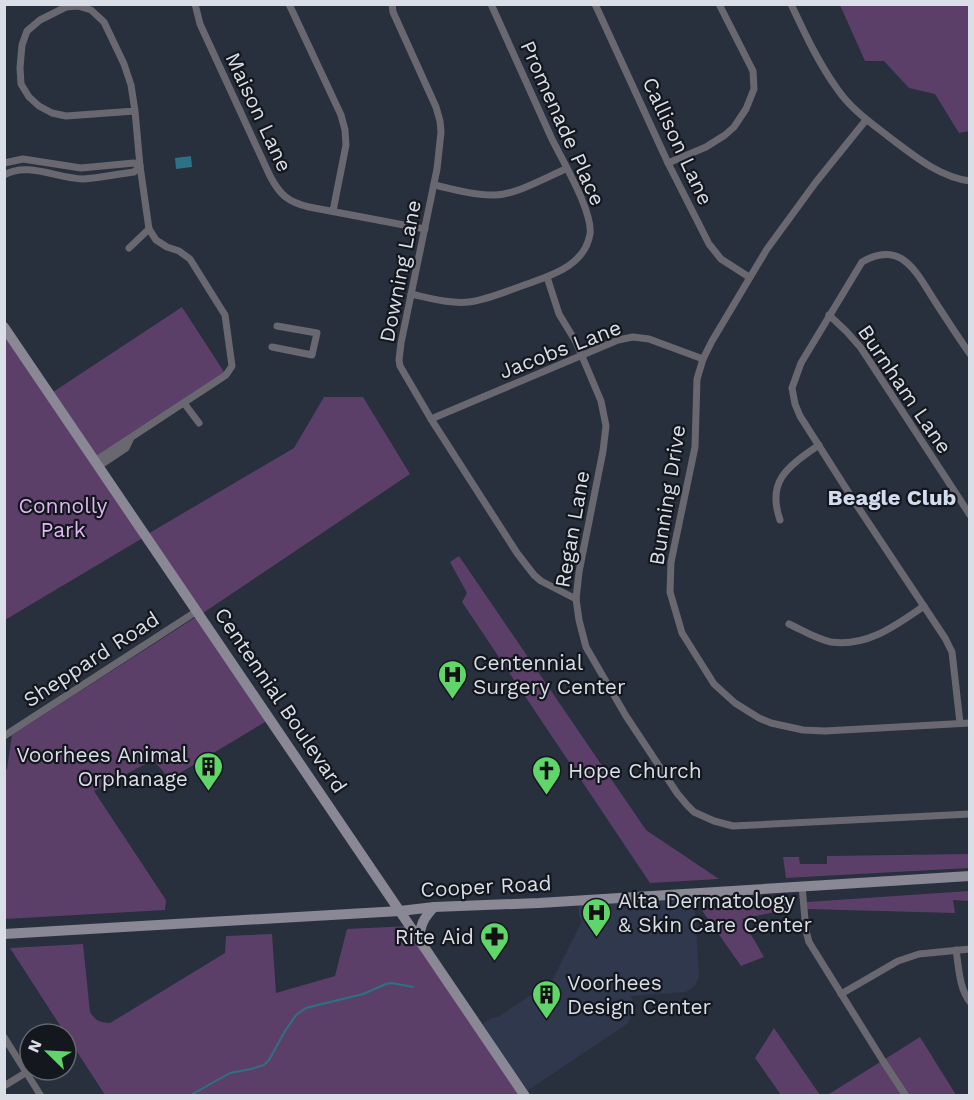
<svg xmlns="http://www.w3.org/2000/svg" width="974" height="1100" viewBox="0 0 974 1100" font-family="'Work Sans',sans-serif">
	<rect width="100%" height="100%" fill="#282f3d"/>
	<path fill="#2f384c" d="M 694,893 L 699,976 L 695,986 L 686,992 L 631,996 L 634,1007 L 633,1013 L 627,1024 L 524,1093 L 478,1027 L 491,1018 L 498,1017 L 552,981 L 582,921 L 579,917 L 578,901 Z"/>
	<g fill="#5b3f68">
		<path d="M 840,5 L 969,5 L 969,131 L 959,133 L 935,94 L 909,88 L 884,61 L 865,61 Z"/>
		<path d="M 182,307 L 226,375 L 96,461 L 146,535 L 294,448 L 324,397 L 363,397 L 410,474 L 200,615 L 270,719 L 170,779 L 153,760 L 94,791 L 166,900 L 165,910 L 5,919 L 4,771 L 7,769 L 12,735 L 199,615 L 146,536 L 5,620 L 4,326 L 50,394 Z"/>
		<path d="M 459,556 L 646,830 L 719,879 L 650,883 L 462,602 L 467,593 L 450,562 Z"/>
		<path d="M 969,854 L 969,868 L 786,878 L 783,857 L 799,857 L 800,864 L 827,864 L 827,856 Z"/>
		<path d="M 969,891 L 969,901 L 953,900 L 955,913 L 807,909 L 807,902 Z"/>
		<path d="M 789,903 L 789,909 L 742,919 L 764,957 L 741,966 L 701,909 Z"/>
		<path d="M 410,926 L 525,1095 L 105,1095 L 10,948 L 83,944 L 90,1012 C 95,1020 100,1023 110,1023 L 225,953 L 226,936 L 272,934 L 276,993 L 335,976 L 347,929 Z"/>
		<path d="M 774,1028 L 820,1095 L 781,1095 L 755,1058 Z"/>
		<path d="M 920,1037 L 956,1095 L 826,1096 Z"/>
	</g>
	<path fill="#2d7284" d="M 191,156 L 192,167 L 176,169 L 175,158 Z"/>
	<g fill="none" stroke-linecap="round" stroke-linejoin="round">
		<path stroke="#2d7284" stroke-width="2" d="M 189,1096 L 230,1073 L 251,1069 L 264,1065 L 269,1060 L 285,1031 L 296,1015 L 306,1008 L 363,994 L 386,984 L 392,983 L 413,987"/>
		<g stroke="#696870" stroke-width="7">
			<path d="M 195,4 L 200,24 L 270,176 C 280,195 288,202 309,207 L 425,229"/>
			<path d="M 289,4 L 341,115 L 345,130 L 346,145 L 333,211"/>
			<path d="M 392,4 L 393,12 L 436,107 L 440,121 L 441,132 L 437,169 L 401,343 L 399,360 L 400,366 L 431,419 L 517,553 L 534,575 L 541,581 L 576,599"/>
			<path d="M 595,4 L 668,163 L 709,244 L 721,259 L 749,277"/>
			<path d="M 791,4 C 805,34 819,64 838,90 C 851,109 871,123 889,137 C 913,155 939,177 970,181"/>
			<path d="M 866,120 L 816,182 L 767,249 L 712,341 L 703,359 L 697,379 L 695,447 L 671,562 L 670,592 L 682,633 L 714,684 L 735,703 L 759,718 L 771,723 L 803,730 L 825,731 L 970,723"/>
			<path d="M 4,163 L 23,159 L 81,168 L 134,163 L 140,166 L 134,172 C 117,174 100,178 83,179 C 58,179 28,161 4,175"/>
			<path d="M 668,163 L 706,147 L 725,135 L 734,127 L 746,109 L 754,89 L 753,71 L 719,4"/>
			<path d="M 434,185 C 454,189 475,196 495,195 C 516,195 546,177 566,169"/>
			<path d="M 129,248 L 149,229"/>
			<path d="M 547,277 L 559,314 L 576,342 L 601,401 L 606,426 L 603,451 L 579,572 L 576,599 L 579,620 L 586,647 L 626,716 L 677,793 L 687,805 L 694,812 L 714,821 L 733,826 L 970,814"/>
			<path d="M 411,294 C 429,298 450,304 469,302 C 487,300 512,289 530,283 C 555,274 585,264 590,234 C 593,211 562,160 551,137 C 531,93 511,49 491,4"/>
			<path d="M 829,315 L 847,332 L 861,348 L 970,515"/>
			<path d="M 272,347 L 312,355 L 317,333 L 277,326"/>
			<path d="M 184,403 L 199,423"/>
			<path d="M 431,419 L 618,340 L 633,337 L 649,339 L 703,359"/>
			<path d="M 95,461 L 226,375 L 232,366 L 225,315 L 190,259 L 179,251 L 167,247 L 156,240 L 149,229 L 140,166 L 135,111 L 131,85 L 124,64 L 104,22 L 91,10 L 78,6 L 66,7 L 40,20 L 27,31 L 22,45 L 20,68 L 21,84 L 29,97 L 39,106 L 52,113 L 66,116 L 135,111"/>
			<path d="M 99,466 L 126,448 L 130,440"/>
			<path d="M 780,520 C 766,480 789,466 819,445"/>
			<path d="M 789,624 C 802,630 816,639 831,642 C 868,647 896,625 924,606"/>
			<path d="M 960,723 L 952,652 L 945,638 L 854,501 L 800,416 L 795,404 L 792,388 L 801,363 L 862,262 C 874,255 889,251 902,259 C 917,269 926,288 936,303 C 947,320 958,337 970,354"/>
			<path d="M 4,736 L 197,611"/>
			<path d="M 802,886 L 806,931 L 809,942 L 883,1061 L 906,1096"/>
			<path d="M 956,950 C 959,968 959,988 970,1002"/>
			<path d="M 841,994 L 898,961 L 919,954 L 970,949"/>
			<path d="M 4,1037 L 41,1096"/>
			<path d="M 4,1086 L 27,1072"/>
		</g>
		<g stroke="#898894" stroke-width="10">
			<path d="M 4,327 L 525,1096"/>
			<path d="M 4,934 L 400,911 L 434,907 L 539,903 L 970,876"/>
			<path d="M 419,938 C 421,923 424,918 434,907"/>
		</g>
	</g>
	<defs>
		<symbol id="hospital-pin" viewBox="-11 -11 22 30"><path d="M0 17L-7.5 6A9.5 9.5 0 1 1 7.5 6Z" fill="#60d56a" stroke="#14171d"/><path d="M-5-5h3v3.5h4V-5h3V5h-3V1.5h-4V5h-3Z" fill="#111"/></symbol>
		<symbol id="building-pin" viewBox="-11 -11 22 30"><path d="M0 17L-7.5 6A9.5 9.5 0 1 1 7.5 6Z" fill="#60d56a" stroke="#14171d"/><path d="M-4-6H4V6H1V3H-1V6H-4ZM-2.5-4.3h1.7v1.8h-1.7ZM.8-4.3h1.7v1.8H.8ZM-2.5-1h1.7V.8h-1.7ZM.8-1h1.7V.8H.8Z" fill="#111"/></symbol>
		<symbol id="church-pin" viewBox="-11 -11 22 30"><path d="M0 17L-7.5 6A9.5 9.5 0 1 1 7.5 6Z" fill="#60d56a" stroke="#14171d"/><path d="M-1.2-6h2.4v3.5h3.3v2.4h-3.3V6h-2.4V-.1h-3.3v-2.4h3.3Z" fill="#111"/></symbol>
		<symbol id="pharmacy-pin" viewBox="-11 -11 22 30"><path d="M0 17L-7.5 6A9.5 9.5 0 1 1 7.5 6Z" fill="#60d56a" stroke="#14171d"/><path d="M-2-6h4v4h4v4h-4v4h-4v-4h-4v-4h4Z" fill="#111"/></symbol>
	</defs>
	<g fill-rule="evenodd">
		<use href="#hospital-pin" x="436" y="658" width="33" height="45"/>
		<use href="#building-pin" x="192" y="750" width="33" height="45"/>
		<use href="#church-pin" x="530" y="754" width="33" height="45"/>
		<use href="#hospital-pin" x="580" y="896" width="33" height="45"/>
		<use href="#pharmacy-pin" x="478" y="920" width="33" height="45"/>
		<use href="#building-pin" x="530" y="978" width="33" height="45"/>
	</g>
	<g text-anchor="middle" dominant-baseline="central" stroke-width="4.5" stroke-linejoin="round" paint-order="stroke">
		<g font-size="21" fill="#d9dee7" stroke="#14171d">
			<text transform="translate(259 112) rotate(65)">Maison Lane</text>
			<text transform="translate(563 123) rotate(66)">Promenade Place</text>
			<text transform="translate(678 141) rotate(65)">Callison Lane</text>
			<text transform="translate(400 271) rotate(-79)">Downing Lane</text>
			<text transform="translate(560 349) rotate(-21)">Jacobs Lane</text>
			<text transform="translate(905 389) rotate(56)">Burnham Lane</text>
			<text transform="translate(667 495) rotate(-81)">Bunning Drive</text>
			<text transform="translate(572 529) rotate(-80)">Regan Lane</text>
			<text transform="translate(91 659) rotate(-33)">Sheppard Road</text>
			<text transform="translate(281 700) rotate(56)">Centennial Boulevard</text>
			<text transform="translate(486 886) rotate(-3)">Cooper Road</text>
		</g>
		<g font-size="21" fill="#e0b8f4" stroke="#14171d">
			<text x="63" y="505">Connolly<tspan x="63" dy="24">Park</tspan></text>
		</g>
		<g font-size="21" fill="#d9dee7" stroke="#14171d" text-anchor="start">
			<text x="473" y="662">Centennial<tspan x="473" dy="24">Surgery Center</tspan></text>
			<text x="188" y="754" text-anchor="end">Voorhees Animal<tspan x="188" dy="24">Orphanage</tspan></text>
			<text x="568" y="770">Hope Church</text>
			<text x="618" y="900">Alta Dermatology<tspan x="618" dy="24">&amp; Skin Care Center</tspan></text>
			<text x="474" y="936" text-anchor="end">Rite Aid</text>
			<text x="567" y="982">Voorhees<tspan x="567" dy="24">Design Center</tspan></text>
		</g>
		<g font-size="22" font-weight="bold" fill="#d3dbee" stroke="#14171d">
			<text x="892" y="497">Beagle Club</text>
		</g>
	</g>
	<rect width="974" height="1100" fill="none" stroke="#d9dee7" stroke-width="12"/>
	<g transform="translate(48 1052) rotate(294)"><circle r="28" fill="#14171d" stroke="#63676e" stroke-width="1.5"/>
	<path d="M0-4.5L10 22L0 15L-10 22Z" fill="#60d56a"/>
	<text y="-9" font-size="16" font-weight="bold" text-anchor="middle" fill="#d9dee7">N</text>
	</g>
</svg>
